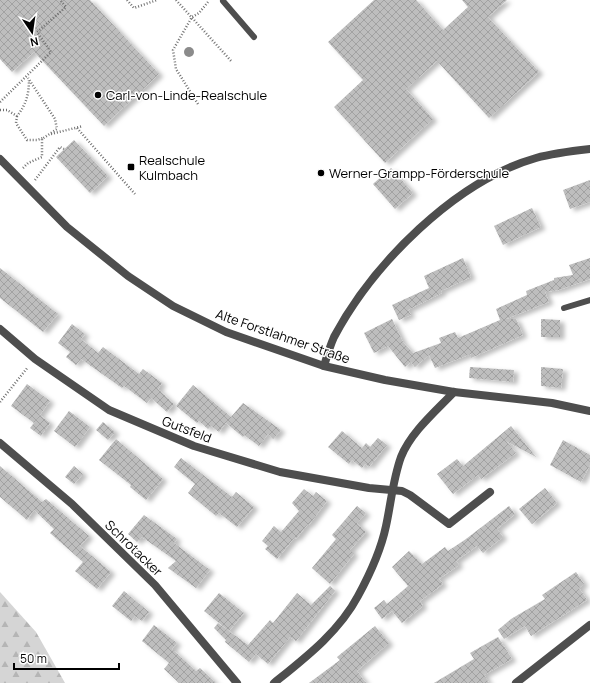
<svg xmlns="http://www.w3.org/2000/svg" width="590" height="683" viewBox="0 0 590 683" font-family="Manrope,sans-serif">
	<defs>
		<pattern id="forest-firs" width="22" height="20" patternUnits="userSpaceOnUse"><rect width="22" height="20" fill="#d5d5d5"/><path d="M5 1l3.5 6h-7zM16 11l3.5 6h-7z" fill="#b5b5b5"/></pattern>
		<pattern id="building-cross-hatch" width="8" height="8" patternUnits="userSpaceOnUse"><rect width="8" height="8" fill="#bebebe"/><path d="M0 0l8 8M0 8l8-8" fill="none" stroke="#a2a2a2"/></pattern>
		<filter id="shadow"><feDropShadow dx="4.5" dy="2.5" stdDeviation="2" flood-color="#0004"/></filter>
	</defs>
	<rect width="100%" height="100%" fill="#fff"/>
	<path fill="url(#forest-firs)" d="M 0,592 L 36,632 L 65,683 L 0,683 Z"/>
	<g fill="url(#building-cross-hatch)" filter="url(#shadow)">
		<path d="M 0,0 L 90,0 L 159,74 L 104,126 L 34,52 L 12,72 L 0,59 Z"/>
		<path d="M 374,0 L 416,0 L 443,30 L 468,7 L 462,0 L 507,0 L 488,17 L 539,72 L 489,118 L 437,61 L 406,89 L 433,119 L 385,163 L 334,107 L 363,80 L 328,42 Z"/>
		<path d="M 74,140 L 108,176 L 90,193 L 56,157 Z"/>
		<path d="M 391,168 L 413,193 L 395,209 L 373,184 Z"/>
		<path d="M 590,180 L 590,202 L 570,209 L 563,190 Z"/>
		<path d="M 532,208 L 541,227 L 503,245 L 494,226 Z"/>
		<path d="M 463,258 L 471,277 L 441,291 L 442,293 L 408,310 L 411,315 L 399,320 L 392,305 L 429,288 L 424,276 Z"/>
		<path d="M 590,258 L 590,279 L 559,290 L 545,292 L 549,302 L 506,319 L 516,319 L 523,335 L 471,358 L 471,354 L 435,368 L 429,355 L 415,367 L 411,362 L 405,367 L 388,346 L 374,353 L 364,333 L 392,319 L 403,342 L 413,353 L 441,343 L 439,338 L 455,332 L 458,338 L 500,320 L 496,309 L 527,295 L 526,291 L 554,280 L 554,278 L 573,275 L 569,265 Z"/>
		<path d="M 0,268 L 58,314 L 43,332 L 0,298 Z"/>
		<path d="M 541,319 L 560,320 L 560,337 L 541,337 Z"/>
		<path d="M 72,324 L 85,334 L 81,339 L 98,353 L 103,347 L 139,374 L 143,369 L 162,383 L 158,389 L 174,404 L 167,412 L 151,398 L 147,403 L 124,386 L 122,388 L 81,359 L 76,365 L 66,357 L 70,352 L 58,343 Z"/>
		<path d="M 470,367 L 514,370 L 513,382 L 469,378 Z"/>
		<path d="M 541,367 L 563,369 L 561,388 L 541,386 Z"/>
		<path d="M 27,384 L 50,401 L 34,423 L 11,406 Z"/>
		<path d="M 193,385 L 231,417 L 243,403 L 281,430 L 273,439 L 268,434 L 259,446 L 244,435 L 243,437 L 226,423 L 228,420 L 219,432 L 211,426 L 208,429 L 199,421 L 197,423 L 176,406 Z"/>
		<path d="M 69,411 L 90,427 L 75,447 L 54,431 Z"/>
		<path d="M 40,415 L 50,423 L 41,436 L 30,428 Z"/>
		<path d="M 103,422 L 115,432 L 108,440 L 96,430 Z"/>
		<path d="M 511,426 L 536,457 L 506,441 L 516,453 L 481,479 L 478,475 L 453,494 L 437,474 L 457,459 L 463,466 Z"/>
		<path d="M 342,431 L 362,448 L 366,443 L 370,447 L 378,438 L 387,445 L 369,467 L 365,464 L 362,468 L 352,460 L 349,464 L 328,447 Z"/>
		<path d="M 116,439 L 163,479 L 146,500 L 130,487 L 131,485 L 99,460 Z"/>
		<path d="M 563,440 L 590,455 L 590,465 L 581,482 L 550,465 Z"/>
		<path d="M 181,458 L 232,497 L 236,492 L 254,507 L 237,527 L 219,513 L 216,516 L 188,493 L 195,484 L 174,467 Z"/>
		<path d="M 0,466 L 42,502 L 46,499 L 89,536 L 80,546 L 111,572 L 97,589 L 75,571 L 83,562 L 50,533 L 54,529 L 34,510 L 27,520 L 0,497 Z"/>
		<path d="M 74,466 L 83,474 L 74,484 L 65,477 Z"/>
		<path d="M 545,488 L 557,503 L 532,524 L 519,509 Z"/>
		<path d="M 304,489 L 313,496 L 316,492 L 327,501 L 309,525 L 308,524 L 296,539 L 295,537 L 277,559 L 265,549 L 268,546 L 262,541 L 274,526 L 281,532 L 299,511 L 292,503 Z"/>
		<path d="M 357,506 L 366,513 L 357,523 L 366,532 L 350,550 L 354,554 L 330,584 L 312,568 L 336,539 L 332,535 Z"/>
		<path d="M 509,506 L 515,514 L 497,529 L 503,537 L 483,553 L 477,546 L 456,561 L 459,565 L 439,579 L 443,584 L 420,601 L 423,606 L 402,623 L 392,611 L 382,619 L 374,608 L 384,600 L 387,604 L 408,586 L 392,567 L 409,551 L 422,564 L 445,547 L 448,551 L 466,539 Z"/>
		<path d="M 144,515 L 177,539 L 174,543 L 210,570 L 196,588 L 168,568 L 176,561 L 142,537 L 137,542 L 128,534 Z"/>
		<path d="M 576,572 L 584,584 L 579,588 L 587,600 L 531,636 L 525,626 L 504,639 L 498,630 L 511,619 L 545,599 L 542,595 Z"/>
		<path d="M 330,586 L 335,591 L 296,641 L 290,637 L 268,664 L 256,654 L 249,662 L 225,642 L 226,640 L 214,628 L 218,623 L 248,645 L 270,620 L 273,623 L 297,593 L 311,605 Z"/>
		<path d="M 124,591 L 149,612 L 142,621 L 135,616 L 131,621 L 112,606 Z"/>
		<path d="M 219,593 L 244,613 L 229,631 L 204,611 Z"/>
		<path d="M 154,625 L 177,643 L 172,649 L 196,671 L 200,668 L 216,683 L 179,683 L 164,669 L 169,663 L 142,641 Z"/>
		<path d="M 375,626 L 389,643 L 357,671 L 366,683 L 309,683 L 340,660 L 337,657 Z"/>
		<path d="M 498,637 L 512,659 L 484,675 L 489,683 L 434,683 L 474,659 L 470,653 Z"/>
	</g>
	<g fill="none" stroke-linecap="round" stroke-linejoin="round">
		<g stroke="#707070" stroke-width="2.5" stroke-dasharray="1 2" stroke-linecap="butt">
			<path d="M 127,0 L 134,8 L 157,0"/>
			<path d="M 176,0 L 232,62"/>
			<path d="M 0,102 L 51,52 L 37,32 L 66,7 L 60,0"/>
			<path d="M 198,104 L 176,69 L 173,50 L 192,17 L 199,13 L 208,2"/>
			<path d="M 0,110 L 7,110 L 17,116 C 26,105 29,94 29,80"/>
			<path d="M 17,116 L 16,123 L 27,140 L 37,140 L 43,138"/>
			<path d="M 77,128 L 135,194"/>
			<path d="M 51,134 L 83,126"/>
			<path d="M 23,168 L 28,163 L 42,157 L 42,139 L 57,129 L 55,119 L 28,78"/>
			<path d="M 35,180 L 60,147 L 64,149"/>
			<path d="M 0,402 L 28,367"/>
		</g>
		<g stroke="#4e4e4e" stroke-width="6">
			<path d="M 223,1 L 254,37"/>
			<path d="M 564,308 L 590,300"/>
		</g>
		<g stroke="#4e4e4e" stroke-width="8">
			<path d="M 0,159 L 67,227 L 128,276 L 173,306 L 226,332 L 324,366 L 385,380 L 454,392 L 552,403 L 590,411"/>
			<path d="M 0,329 L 35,359 L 109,410 L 194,446 L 280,472 L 369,488 L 402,491 L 410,495 L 449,524 L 490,492"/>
			<path d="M 324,366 C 327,356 330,346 334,337 C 373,264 455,181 536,158 C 554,153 572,151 590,149"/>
			<path d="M 0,443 L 72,504 L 155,585 L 237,683"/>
			<path d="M 274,683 C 305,658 339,632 358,596 C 370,574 381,550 386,526 C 391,503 393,479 401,457 C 411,432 436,411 454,392"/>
			<path d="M 516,683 L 590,625"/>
		</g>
	</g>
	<circle fill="#8b8b8b" cx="189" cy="52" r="5"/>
	<g fill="#000" stroke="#fff" stroke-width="1.5">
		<circle cx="98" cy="95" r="4"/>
		<rect x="127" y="163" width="8" height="8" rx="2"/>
		<circle cx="321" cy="173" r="4"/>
	</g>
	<g text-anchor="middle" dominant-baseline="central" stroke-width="3" stroke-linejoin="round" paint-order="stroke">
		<g font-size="13" fill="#000" stroke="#fff" text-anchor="start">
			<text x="106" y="95">Carl-von-Linde-Realschule</text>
			<text x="139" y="160">Realschule<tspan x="139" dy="15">Kulmbach</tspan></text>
			<text x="329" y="173">Werner-Grampp-Förderschule</text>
		</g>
		<g font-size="13" fill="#000" stroke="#fff">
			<text transform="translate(283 336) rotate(19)">Alte Forstlahmer Straße</text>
			<text transform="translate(187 429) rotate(21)">Gutsfeld</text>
			<text transform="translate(134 548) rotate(44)">Schrotacker</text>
		</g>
	</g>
	<g transform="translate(32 32) rotate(167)" stroke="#ffffff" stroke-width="3" paint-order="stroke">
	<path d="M0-3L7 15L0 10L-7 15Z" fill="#000000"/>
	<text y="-6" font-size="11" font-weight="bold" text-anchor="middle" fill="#000000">N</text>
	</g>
	<path d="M14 663v6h105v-6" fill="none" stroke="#000000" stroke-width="2"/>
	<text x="20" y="663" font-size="12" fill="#000000" stroke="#ffffff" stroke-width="3" paint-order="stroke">50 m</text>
</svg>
